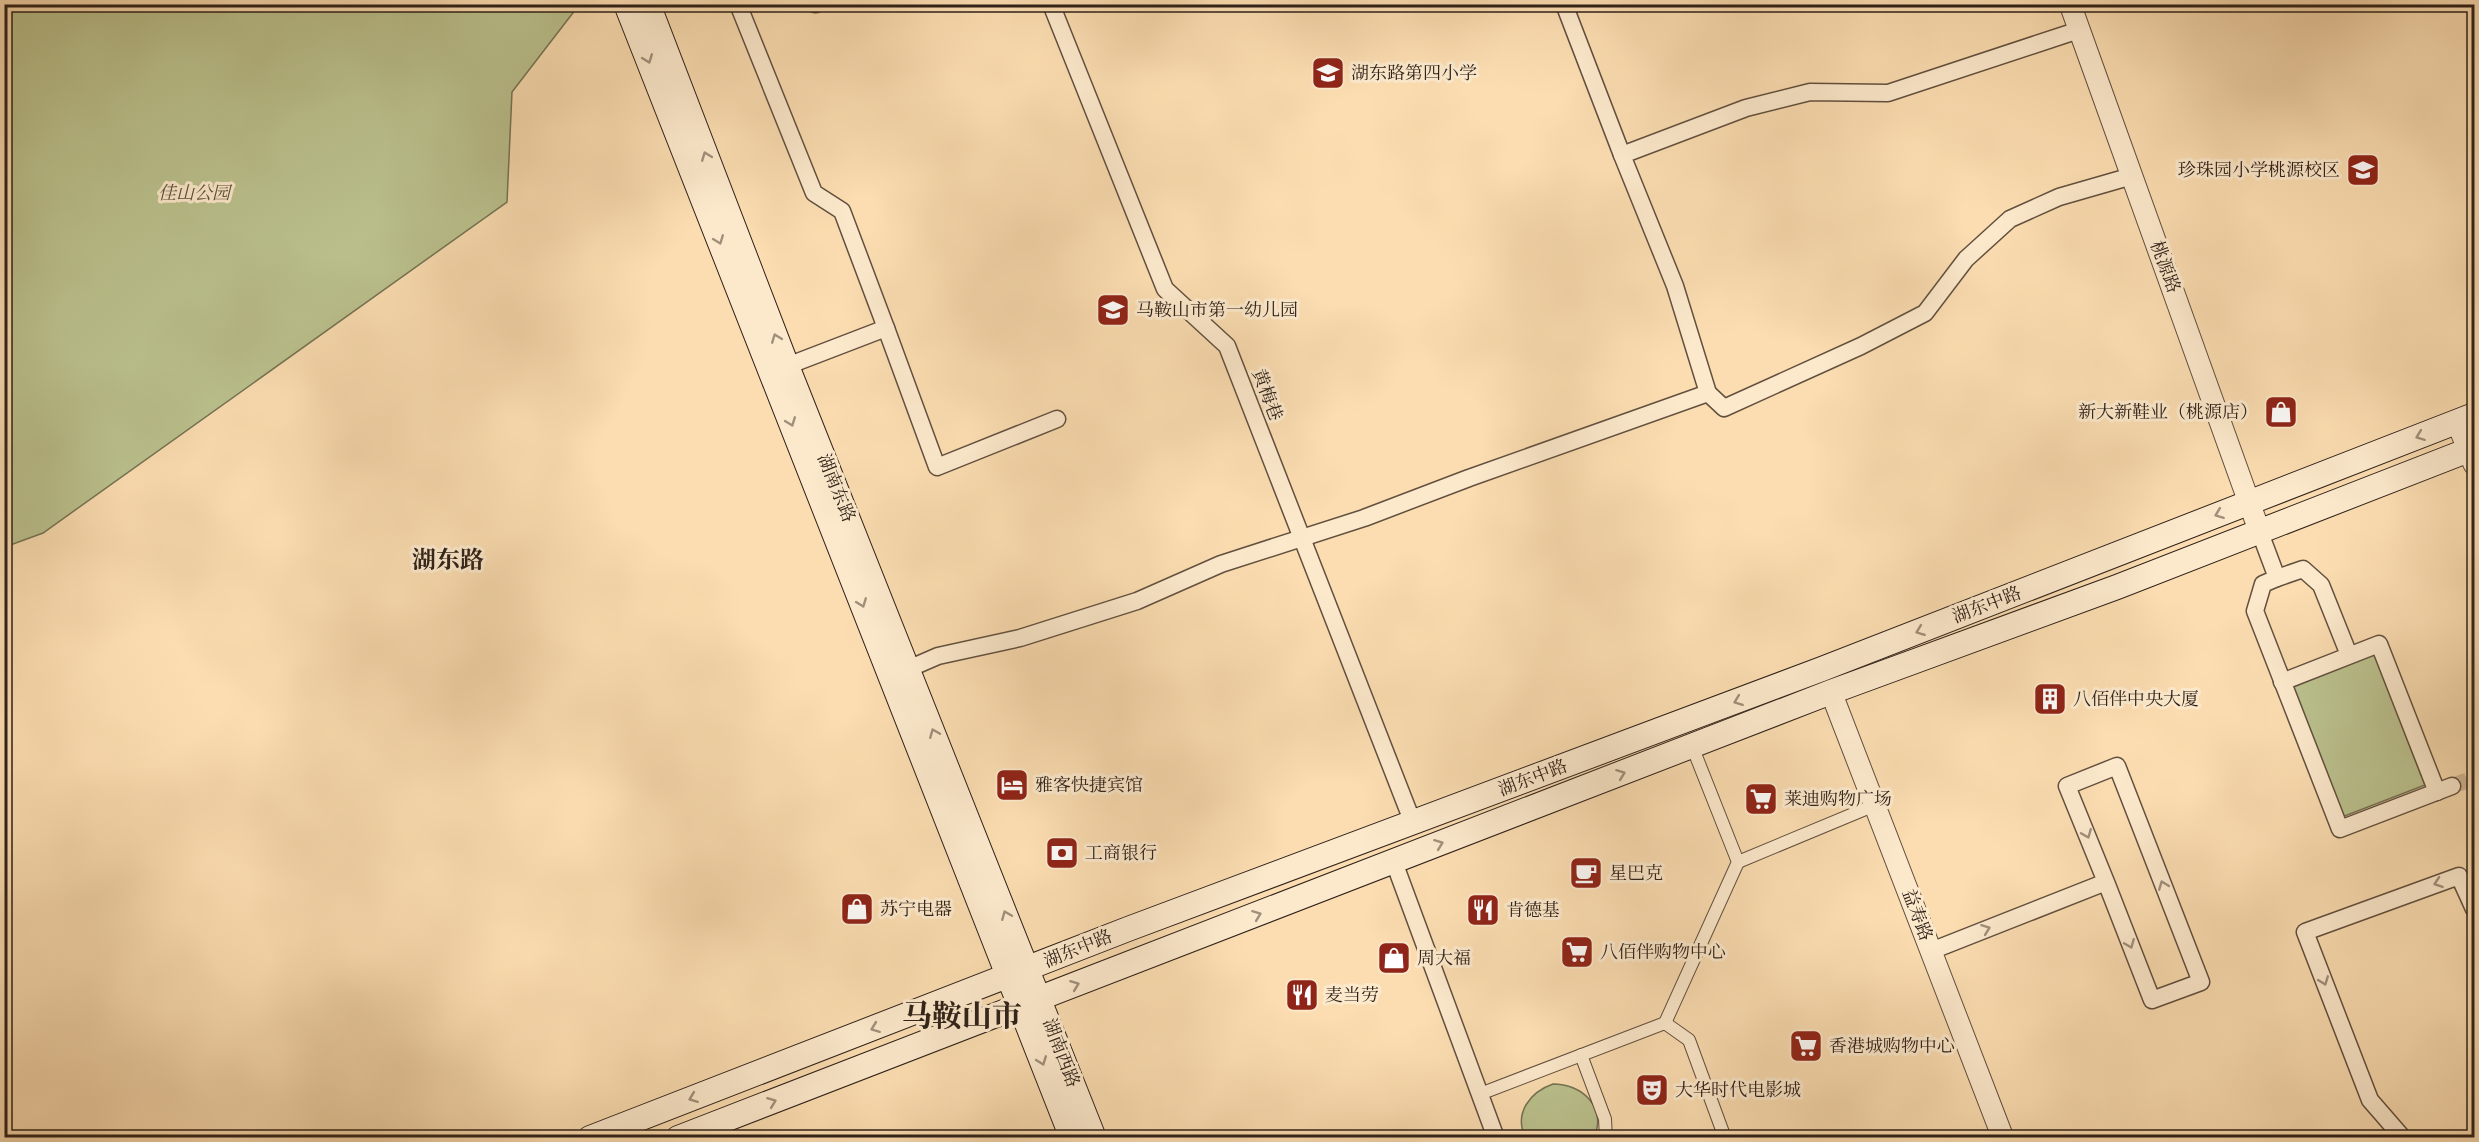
<svg xmlns="http://www.w3.org/2000/svg" width="2479" height="1142" viewBox="0 0 2479 1142" font-family="Cardo,'Noto Serif SC',serif">
	<rect width="100%" height="100%" fill="#fbddb1"/>
	<filter id="stains"><feTurbulence type="fractalNoise" baseFrequency=".00333" numOctaves="4"/><feColorMatrix values="0 0 0 0 .2 0 0 0 0 .09 0 0 0 0 .02 0 0 0 .5 -.17"/></filter>
	<radialGradient id="worn" r=".72"><stop offset=".6" stop-color="#630" stop-opacity="0"/><stop offset="1" stop-color="#630" stop-opacity=".3"/></radialGradient>
	<g fill="#bbc28e" stroke="#757254" stroke-width="1.5">
		<path d="M 4,5 L 5,4 L 579,5 L 512,92 L 507,202 L 43,533 L 5,547 Z"/>
		<path d="M 2374,653 L 2425,785 L 2342,817 L 2292,687 Z"/>
		<path d="M 1553,1084 C 1582,1084 1607,1107 1594,1137 L 1525,1137 C 1514,1113 1530,1092 1553,1084 Z"/>
	</g>
	<g fill="none" stroke-linecap="round" stroke-linejoin="round">
		<path stroke="#d2b793" stroke-width="16" stroke-dasharray="16 8" stroke-linecap="butt" d="M 2452,786 L 2474,778"/>
		<defs>
			<g id="pedestrian">
				<path d="M 1738,862 L 1875,805"/>
				<path d="M 1665,1023 L 1689,1040 L 1725,1138"/>
				<path d="M 1581,1055 L 1605,1119 L 1606,1138"/>
				<path d="M 1480,1094 L 1665,1023 L 1738,862 L 1692,746"/>
			</g>
			<g id="minor">
				<path d="M 738,4 L 814,193 L 842,211 L 886,328 L 787,366"/>
				<path d="M 815,4 L 816,4"/>
				<path d="M 1051,4 L 1165,289 L 1227,346 L 1413,823"/>
				<path d="M 1564,4 L 1622,155"/>
				<path d="M 886,328 L 937,467 L 1057,419"/>
				<path d="M 1708,393 L 1724,408 L 1861,346 L 1925,313 L 1966,259 L 2010,219 L 2059,197 L 2132,176"/>
				<path d="M 2259,530 L 2277,578 L 2263,584 L 2255,611 L 2340,829 L 2452,786"/>
				<path d="M 2277,578 L 2303,569 L 2321,585 L 2349,655"/>
				<path d="M 908,669 L 938,656 L 1020,638 L 1137,601 L 1221,564 L 1364,518 L 1469,478 L 1708,393 L 1675,286 L 1622,155 L 1746,108 L 1810,92 L 1888,93 L 2079,30"/>
				<path d="M 2282,682 L 2379,644 L 2437,792"/>
				<path d="M 1394,862 L 1496,1138"/>
				<path d="M 1931,951 L 2106,882 L 2152,1000 L 2201,982 L 2117,766 L 2067,786 L 2106,882"/>
				<path d="M 2403,1138 L 2370,1100 L 2305,932 L 2459,876 L 2474,909"/>
			</g>
			<g id="tertiary">
				<path d="M 2070,4 L 2259,530"/>
				<path d="M 2457,422 L 2474,464"/>
				<path d="M 1831,692 L 2003,1138"/>
			</g>
			<g id="secondary">
				<path d="M 626,4 L 1072,1138"/>
				<path d="M 648,4 L 787,366 L 1094,1138"/>
				<path d="M 590,1138 L 1128,929 L 1822,669 L 2474,415"/>
				<path d="M 678,1138 L 1831,692 L 2117,587 L 2474,448"/>
			</g>
		</defs>
		<use href="#pedestrian" stroke="#62503f" stroke-width="14"/>
		<use href="#minor" stroke="#62503f" stroke-width="19"/>
		<use href="#tertiary" stroke="#62503f" stroke-width="23"/>
		<use href="#secondary" stroke="#2f2119" stroke-width="26"/>
		<use href="#pedestrian" stroke="#fce9cc" stroke-width="12"/>
		<use href="#minor" stroke="#fce9cc" stroke-width="16"/>
		<use href="#tertiary" stroke="#fce9cc" stroke-width="21"/>
		<use href="#secondary" stroke="#fce9cc" stroke-width="24"/>
	</g>
	<defs><path id="oneway-chevron" d="M-2-3.5L2.5 0L-2 3.5" fill="none" stroke-width="1.6" stroke-linecap="round" stroke-linejoin="round" transform="scale(1.5)"/></defs>
	<g stroke="#a08f7b">
		<use href="#oneway-chevron" transform="translate(648 59) rotate(69)"/>
		<use href="#oneway-chevron" transform="translate(706 156) rotate(-111)"/>
		<use href="#oneway-chevron" transform="translate(719 240) rotate(69)"/>
		<use href="#oneway-chevron" transform="translate(776 338) rotate(-111)"/>
		<use href="#oneway-chevron" transform="translate(791 422) rotate(69)"/>
		<use href="#oneway-chevron" transform="translate(2420 436) rotate(159)"/>
		<use href="#oneway-chevron" transform="translate(2219 514) rotate(159)"/>
		<use href="#oneway-chevron" transform="translate(862 603) rotate(69)"/>
		<use href="#oneway-chevron" transform="translate(1920 631) rotate(159)"/>
		<use href="#oneway-chevron" transform="translate(1738 701) rotate(159)"/>
		<use href="#oneway-chevron" transform="translate(934 733) rotate(-112)"/>
		<use href="#oneway-chevron" transform="translate(1621 774) rotate(-21)"/>
		<use href="#oneway-chevron" transform="translate(2087 834) rotate(68)"/>
		<use href="#oneway-chevron" transform="translate(1439 844) rotate(-21)"/>
		<use href="#oneway-chevron" transform="translate(2438 883) rotate(161)"/>
		<use href="#oneway-chevron" transform="translate(2163 885) rotate(-111)"/>
		<use href="#oneway-chevron" transform="translate(1006 915) rotate(-112)"/>
		<use href="#oneway-chevron" transform="translate(1257 915) rotate(-21)"/>
		<use href="#oneway-chevron" transform="translate(1986 929) rotate(-21)"/>
		<use href="#oneway-chevron" transform="translate(2130 944) rotate(68)"/>
		<use href="#oneway-chevron" transform="translate(2324 981) rotate(69)"/>
		<use href="#oneway-chevron" transform="translate(1075 985) rotate(-21)"/>
		<use href="#oneway-chevron" transform="translate(875 1028) rotate(159)"/>
		<use href="#oneway-chevron" transform="translate(1042 1061) rotate(69)"/>
		<use href="#oneway-chevron" transform="translate(693 1098) rotate(159)"/>
		<use href="#oneway-chevron" transform="translate(772 1102) rotate(-21)"/>
	</g>
	<defs>
		<symbol id="school-square" viewBox="-11 -11 22 22"><rect x="-9" y="-9" width="18" height="18" rx="4" fill="#8f2418" stroke="#fce9cc"/><path d="M0-5L7-2L0 1L-7-2ZM-4 1L0 2.5L4 1V4Q0 6-4 4Z" fill="#fff"/></symbol>
		<symbol id="shop-square" viewBox="-11 -11 22 22"><rect x="-9" y="-9" width="18" height="18" rx="4" fill="#8f2418" stroke="#fce9cc"/><path d="M-5-2.5h2.3a2.7 3.5 0 0 1 5.4 0H5L5.5 6h-11ZM-1.5-2.5h3a1.5 2.3 0 0 0-3 0Z" fill="#fff"/></symbol>
		<symbol id="building-square" viewBox="-11 -11 22 22"><rect x="-9" y="-9" width="18" height="18" rx="4" fill="#8f2418" stroke="#fce9cc"/><path d="M-4-6H4V6H1V3H-1V6H-4ZM-2.5-4.3h1.7v1.8h-1.7ZM.8-4.3h1.7v1.8H.8ZM-2.5-1h1.7V.8h-1.7ZM.8-1h1.7V.8H.8Z" fill="#fff"/></symbol>
		<symbol id="hotel-square" viewBox="-11 -11 22 22"><rect x="-9" y="-9" width="18" height="18" rx="4" fill="#8f2418" stroke="#fce9cc"/><path d="M-6-4.5h1.5V1H6V5H4.5V3h-9V5H-6ZM-4 0a1.8 1.8 0 1 1 3.6 0ZM.5 0V-2.5h3Q6-2.5 6 0Z" fill="#fff"/></symbol>
		<symbol id="supermarket-square" viewBox="-11 -11 22 22"><rect x="-9" y="-9" width="18" height="18" rx="4" fill="#8f2418" stroke="#fce9cc"/><path d="M-6-5.5h2.5l.6 2H6L4.5 2H-2.5L-4.4-4H-6ZM-1.5 3.2a1.3 1.3 0 1 0 .1 0ZM3 3.2a1.3 1.3 0 1 0 .1 0Z" fill="#fff"/></symbol>
		<symbol id="bank-square" viewBox="-11 -11 22 22"><rect x="-9" y="-9" width="18" height="18" rx="4" fill="#8f2418" stroke="#fce9cc"/><path d="M-6-4H6V4H-6ZM0-2.3a2.3 2.3 0 1 0 0 4.6a2.3 2.3 0 1 0 0-4.6Z" fill="#fff"/></symbol>
		<symbol id="cafe-square" viewBox="-11 -11 22 22"><rect x="-9" y="-9" width="18" height="18" rx="4" fill="#8f2418" stroke="#fce9cc"/><path d="M-5.5-4.5H6V0H3Q3 3.5 0 3.5H-2.5Q-5.5 3.5-5.5 0ZM3-3.2v2h1.7v-2ZM-6 4.5H4V6H-6Z" fill="#fff"/></symbol>
		<symbol id="restaurant-square" viewBox="-11 -11 22 22"><rect x="-9" y="-9" width="18" height="18" rx="4" fill="#8f2418" stroke="#fce9cc"/><path d="M-5-6h1v4h1v-4h1v4h1v-4h1v5L-1.5 .5V6h-2V.5L-5-1ZM5-6V6H3V1.5H1.5Q1.5-4 5-6Z" fill="#fff"/></symbol>
		<symbol id="theatre-square" viewBox="-11 -11 22 22"><rect x="-9" y="-9" width="18" height="18" rx="4" fill="#8f2418" stroke="#fce9cc"/><path d="M-5-5.5Q0-4 5-5.5V0Q5 5 0 6Q-5 5-5 0ZM-3.3-2.5H-1v1.5H-3.3ZM1-2.5H3.3v1.5H1ZM-2.8 1Q0 5.5 2.8 1Z" fill="#fff"/></symbol>
	</defs>
	<g fill-rule="evenodd">
		<use href="#school-square" x="1309" y="54" width="38" height="38"/>
		<use href="#school-square" x="2344" y="151" width="38" height="38"/>
		<use href="#school-square" x="1094" y="291" width="38" height="38"/>
		<use href="#shop-square" x="2262" y="393" width="38" height="38"/>
		<use href="#building-square" x="2031" y="680" width="38" height="38"/>
		<use href="#hotel-square" x="993" y="766" width="38" height="38"/>
		<use href="#supermarket-square" x="1742" y="780" width="38" height="38"/>
		<use href="#bank-square" x="1043" y="834" width="38" height="38"/>
		<use href="#cafe-square" x="1567" y="854" width="38" height="38"/>
		<use href="#shop-square" x="838" y="890" width="38" height="38"/>
		<use href="#restaurant-square" x="1464" y="891" width="38" height="38"/>
		<use href="#supermarket-square" x="1558" y="933" width="38" height="38"/>
		<use href="#shop-square" x="1375" y="939" width="38" height="38"/>
		<use href="#restaurant-square" x="1283" y="976" width="38" height="38"/>
		<use href="#supermarket-square" x="1787" y="1027" width="38" height="38"/>
		<use href="#theatre-square" x="1633" y="1071" width="38" height="38"/>
	</g>
	<g text-anchor="middle" dominant-baseline="central" stroke-width="6" stroke-linejoin="round" paint-order="stroke">
		<g font-size="18" fill="#2f2119" stroke="#fce9cc" text-anchor="start">
			<text x="1351" y="73">湖东路第四小学</text>
			<text x="2340" y="170" text-anchor="end">珍珠园小学桃源校区</text>
			<text x="1136" y="310">马鞍山市第一幼儿园</text>
			<text x="2258" y="412" text-anchor="end">新大新鞋业（桃源店）</text>
			<text x="2073" y="699">八佰伴中央大厦</text>
			<text x="1035" y="785">雅客快捷宾馆</text>
			<text x="1784" y="799">莱迪购物广场</text>
			<text x="1085" y="853">工商银行</text>
			<text x="1609" y="873">星巴克</text>
			<text x="880" y="909">苏宁电器</text>
			<text x="1506" y="910">肯德基</text>
			<text x="1600" y="952">八佰伴购物中心</text>
			<text x="1417" y="958">周大福</text>
			<text x="1325" y="995">麦当劳</text>
			<text x="1829" y="1046">香港城购物中心</text>
			<text x="1675" y="1090">大华时代电影城</text>
		</g>
		<g font-size="18" font-style="italic" fill="#59513c" stroke="#fce9cc">
			<text x="194" y="193">佳山公园</text>
		</g>
		<g font-size="18" fill="#2f2119" stroke="#fce9cc">
			<text transform="translate(2165 267) rotate(70)">桃源路</text>
			<text transform="translate(1267 395) rotate(69)">黄梅巷</text>
			<text transform="translate(836 488) rotate(68)">湖南东路</text>
			<text transform="translate(1987 605) rotate(-21)">湖东中路</text>
			<text transform="translate(1533 778) rotate(-21)">湖东中路</text>
			<text transform="translate(1917 915) rotate(69)">益寿路</text>
			<text transform="translate(1078 949) rotate(-22)">湖东中路</text>
			<text transform="translate(1061 1053) rotate(69)">湖南西路</text>
		</g>
		<g font-size="24" font-weight="bold" fill="#2f2119" stroke="#fce9cc">
			<text x="448" y="560">湖东路</text>
		</g>
		<g font-size="30" font-weight="bold" fill="#2f2119" stroke="#fce9cc">
			<text x="962" y="1016">马鞍山市</text>
		</g>
	</g>
	<rect width="2479" height="1142" fill="none" stroke="#fbddb1" stroke-width="24"/>
	<rect x="6" y="6" width="2467" height="1130" fill="none" stroke="#2f2119" stroke-width="3"/>
	<rect x="12" y="12" width="2455" height="1118" fill="none" stroke="#2f2119" stroke-width="1.5"/>
	<rect width="100%" height="100%" filter="url(#stains)"/>
	<rect width="100%" height="100%" fill="url(#worn)"/>
</svg>
